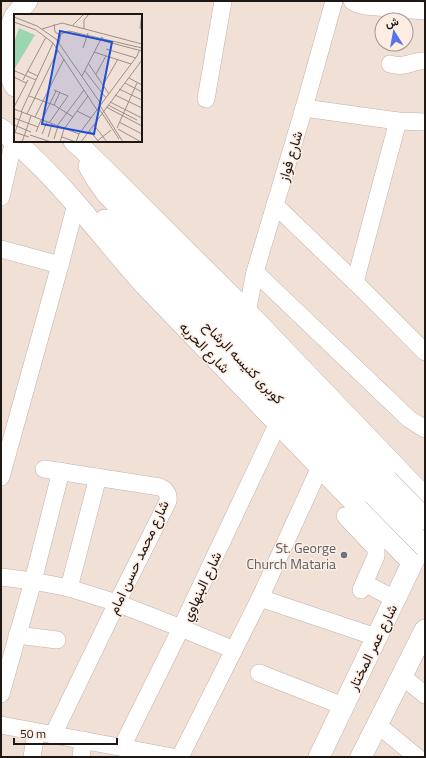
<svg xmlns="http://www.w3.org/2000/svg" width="426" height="758" viewBox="0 0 426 758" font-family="'Titillium Web',Vazirmatn,sans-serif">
	<rect width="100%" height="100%" fill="#f1e0d6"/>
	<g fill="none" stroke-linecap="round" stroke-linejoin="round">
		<defs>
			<g id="minor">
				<path d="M 352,1 L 357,4 L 365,6 L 425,11"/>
				<path d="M 390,64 C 394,65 400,66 404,65 C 411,64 417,60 425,61"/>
				<path d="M 206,99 L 223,1"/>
				<path d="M 304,108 L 398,121 L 425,122"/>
				<path d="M 1,197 L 14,140"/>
				<path d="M 275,205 L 355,282 L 425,352"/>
				<path d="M 1,249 L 60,265"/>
				<path d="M 255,272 L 409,419 L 425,429"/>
				<path d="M 355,282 L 398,121"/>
				<path d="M 247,312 L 255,272 L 304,108 L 334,1"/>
				<path d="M 44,469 L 160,487 C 166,490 169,494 168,501 L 117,603 L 53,735"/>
				<path d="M 1,477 L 60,265 L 76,204"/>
				<path d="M 345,516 L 376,549 L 376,556 L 361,590"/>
				<path d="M 1,577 L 33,581 L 69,588 L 117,603 L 181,628 L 234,650"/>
				<path d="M 364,583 L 395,599"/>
				<path d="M 69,588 L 98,477"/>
				<path d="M 260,598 L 376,637"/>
				<path d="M 17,635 L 57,640"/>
				<path d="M 259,673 L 343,706"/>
				<path d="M 402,676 L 425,695"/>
				<path d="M 1,694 L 33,581 L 61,471"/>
				<path d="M 1,725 L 173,757"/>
				<path d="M 378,725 L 417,757"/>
				<path d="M 122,747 L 181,628 L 278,423"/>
				<path d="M 32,757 L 36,732"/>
				<path d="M 81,757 L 83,740"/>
				<path d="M 180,757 L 260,598 L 320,467"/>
			</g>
			<g id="major">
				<path d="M 16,15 L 27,1"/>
				<path d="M 15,16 C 4,42 2,60 15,86"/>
				<path d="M 1,129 C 28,152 54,178 77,205 C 99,231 121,258 144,284 L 412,562"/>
				<path d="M 74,141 L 82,148 L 247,312 L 425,498"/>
				<path d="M 89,166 L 97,180 L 107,194 L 387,480"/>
				<path d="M 105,220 L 373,494"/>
				<path d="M 319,757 L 419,549"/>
				<path d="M 361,757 L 425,630"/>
			</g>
		</defs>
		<use href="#minor" stroke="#c2b2a8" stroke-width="18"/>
		<use href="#major" stroke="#c2b2a8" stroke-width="22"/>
		<use href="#minor" stroke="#fff" stroke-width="17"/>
		<use href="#major" stroke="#fff" stroke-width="21"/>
		<defs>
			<g id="major-bridge">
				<path d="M 387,480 L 425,519"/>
				<path d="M 373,494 L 425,547"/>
			</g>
		</defs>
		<use href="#major-bridge" stroke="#c2b2a8" stroke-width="22" stroke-linecap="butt"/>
		<use href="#major-bridge" stroke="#fff" stroke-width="21"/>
	</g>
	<circle fill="#6b7280" stroke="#feede3" stroke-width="1.5" cx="344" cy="555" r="4"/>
	<g text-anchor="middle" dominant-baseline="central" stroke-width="3" stroke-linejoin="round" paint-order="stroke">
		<g font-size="14" fill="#1e1815" stroke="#feede3">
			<text transform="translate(290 156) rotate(-73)">شارع فواز</text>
			<text transform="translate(205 347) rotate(46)">شارع الحريه</text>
			<text transform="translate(244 362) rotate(46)">كوبرى كنيسه الرشاح</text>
			<text transform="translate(138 557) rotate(-65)">شارع محمد حسن امام</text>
			<text transform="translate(201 586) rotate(-65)">شارع البنهاوي</text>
			<text transform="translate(372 647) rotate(-64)">شارع عمر المختار</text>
		</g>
		<g font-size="14" fill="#5b616d" stroke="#feede3" text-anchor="end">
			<text x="336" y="547">St. George<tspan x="336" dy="16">Church Mataria</tspan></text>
		</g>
	</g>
	<g transform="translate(14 14)">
		<rect width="128" height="128" fill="#f1e0d6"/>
		<path d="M 5,14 L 21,21 L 0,56 L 0,29 Z" fill="#9bd6b0"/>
		<path fill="none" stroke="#9d9089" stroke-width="1" d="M 128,0 L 126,14 L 128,16M 0,3 L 23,12 L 42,25 L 87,90M 0,8 L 22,16 L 39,29 L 83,96M 40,10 L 41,18 L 46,21M 58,12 L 70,0M 28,15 L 48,9 L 128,30M 70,15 L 70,6 L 75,0M 88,23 L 90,27 L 128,37M 45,29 L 47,20 L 55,17 L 128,34M 69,34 L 74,19M 92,35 L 122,44M 80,38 L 117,50M 74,49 L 95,80M 1,57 L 22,66M 13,57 L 24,62M 71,57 L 92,84M 82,60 L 92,42M 68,62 L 88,23M 0,63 L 12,69M 115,64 L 128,71M 9,66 L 32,23M 111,69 L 128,78M 89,71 L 104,45M 105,75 L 128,86M 101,81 L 128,94M 15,82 L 40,91 L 59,103M 96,88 L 128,104M 85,90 L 109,128M 40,91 L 46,78M 94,91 L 123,106M 0,93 L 14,66M 84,93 L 105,125M 92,93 L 128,112M 0,95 L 65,120M 63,97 L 77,104M 7,98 L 39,29M 13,100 L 44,36M 21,103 L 50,45M 0,104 L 24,113M 28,106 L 42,77M 105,108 L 128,120M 35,109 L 54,82 L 40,76M 0,111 L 17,118M 80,111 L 93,128M 43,112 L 70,76M 103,114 L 123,69M 50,115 L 74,82M 104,115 L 127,128M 75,116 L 85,128M 0,118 L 15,123M 22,118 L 27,106M 28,120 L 33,108M 0,121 L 8,98M 16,121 L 37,128M 34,123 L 38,110M 48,123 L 62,128M 40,125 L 44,112M 8,128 L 17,102M 46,128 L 50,115M 62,128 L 65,120 L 123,42 L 125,37M 67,128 L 128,46M 82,128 L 97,116"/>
		<path fill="#1d4ed8" fill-opacity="0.15" stroke="#1d4ed8" stroke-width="2" d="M 46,17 L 98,28 L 80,120 L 28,110 Z"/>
		<rect width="128" height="128" fill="none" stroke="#1e1815" stroke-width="2"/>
	</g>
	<rect width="426" height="758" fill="none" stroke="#1e1815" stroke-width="4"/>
	<g transform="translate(394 32) rotate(349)"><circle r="19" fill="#feede3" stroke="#a49891"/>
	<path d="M0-3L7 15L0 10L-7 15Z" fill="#5a72e9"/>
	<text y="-6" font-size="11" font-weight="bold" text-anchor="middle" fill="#1e1815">ش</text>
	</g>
	<path d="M14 738v6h103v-6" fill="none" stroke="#1e1815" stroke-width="2"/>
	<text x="20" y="738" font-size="12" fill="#1e1815" stroke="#feede3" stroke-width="3" paint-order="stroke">50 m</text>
</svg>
